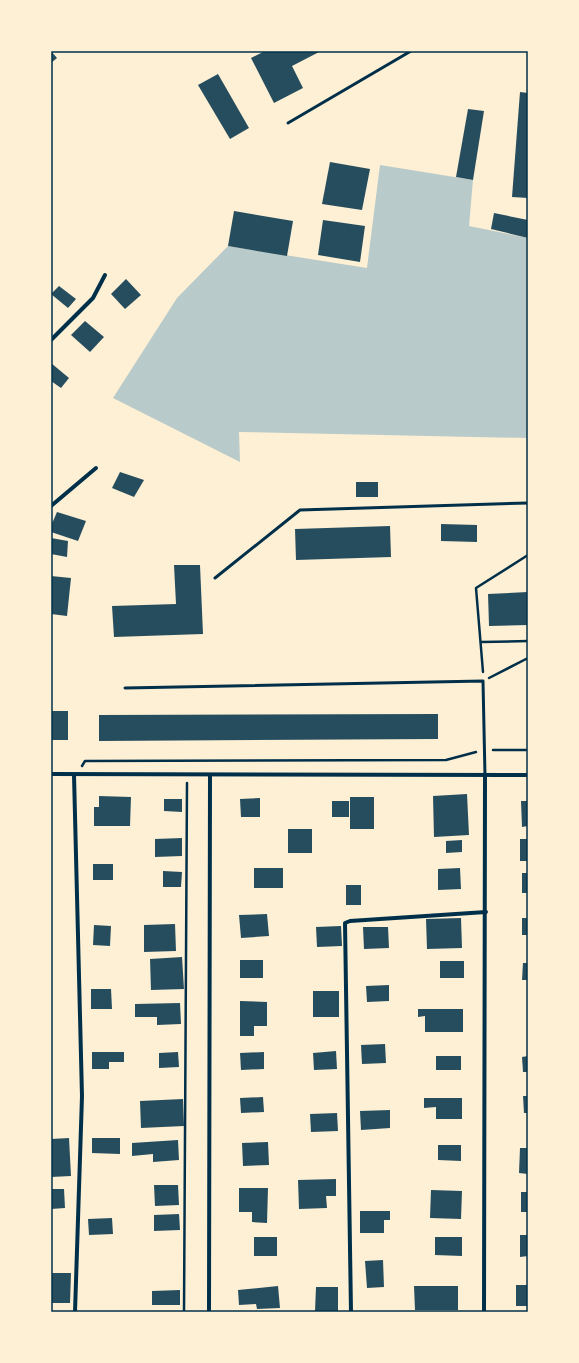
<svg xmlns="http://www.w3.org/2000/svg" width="579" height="1363" viewBox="0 0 579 1363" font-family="Montserrat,sans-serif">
	<rect width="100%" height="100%" fill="#fdf0d5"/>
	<path fill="#b9caca" d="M 380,165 L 473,180 L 469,226 L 528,238 L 528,438 L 239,432 L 240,462 L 113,398 L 177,298 L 228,246 L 367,268 Z"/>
	<g fill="#264d5e">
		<path d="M 51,51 L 57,58 L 51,63 Z"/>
		<path d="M 265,51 L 321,51 L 292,66 L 303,88 L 274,103 L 251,58 Z"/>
		<path d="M 218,74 L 249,128 L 230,139 L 198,85 Z"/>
		<path d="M 520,92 L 528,93 L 528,198 L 512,197 Z"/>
		<path d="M 468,109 L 484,111 L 473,180 L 456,177 Z"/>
		<path d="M 330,162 L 370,169 L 362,210 L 322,204 Z"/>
		<path d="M 234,211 L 293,221 L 287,256 L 228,246 Z"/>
		<path d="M 494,213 L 528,220 L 528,238 L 491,229 Z"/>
		<path d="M 323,220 L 365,226 L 360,262 L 318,255 Z"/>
		<path d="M 126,279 L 141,295 L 125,309 L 111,294 Z"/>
		<path d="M 59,286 L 76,299 L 68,308 L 51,294 Z"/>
		<path d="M 85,321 L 104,337 L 90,352 L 71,335 Z"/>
		<path d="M 51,363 L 69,378 L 61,388 L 51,381 Z"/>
		<path d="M 120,472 L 144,480 L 134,497 L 112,488 Z"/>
		<rect x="356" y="482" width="22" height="15"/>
		<path d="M 57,512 L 86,521 L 78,541 L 51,532 L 51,526 Z"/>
		<path d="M 441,524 L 477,525 L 477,542 L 441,541 Z"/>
		<path d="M 390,526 L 391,557 L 296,560 L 295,529 Z"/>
		<path d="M 51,538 L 68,541 L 67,557 L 51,554 Z"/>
		<path d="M 174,565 L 200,565 L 203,634 L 114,637 L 112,606 L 176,604 Z"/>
		<path d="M 51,576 L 71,578 L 67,616 L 51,614 Z"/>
		<path d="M 528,592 L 528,625 L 489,626 L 488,594 Z"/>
		<rect x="51" y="711" width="17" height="29"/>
		<path d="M 438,714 L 438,739 L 99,741 L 99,715 Z"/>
		<path d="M 467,794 L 469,835 L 434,837 L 433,796 Z"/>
		<path d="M 99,796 L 131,797 L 130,826 L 94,826 L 94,807 L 99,807 Z"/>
		<rect x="350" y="797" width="24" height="32"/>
		<path d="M 260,798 L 260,817 L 241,817 L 240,799 Z"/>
		<path d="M 164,799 L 182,799 L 182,812 L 164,811 Z"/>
		<rect x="332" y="801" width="17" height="16"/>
		<path d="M 521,801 L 528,801 L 528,826 L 522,827 Z"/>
		<rect x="288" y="829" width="24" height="24"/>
		<path d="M 182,838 L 182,856 L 155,857 L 155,839 Z"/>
		<rect x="520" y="839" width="8" height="22"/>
		<path d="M 462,840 L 462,852 L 446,853 L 446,841 Z"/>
		<rect x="93" y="864" width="20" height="16"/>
		<rect x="254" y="868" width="29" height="20"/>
		<path d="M 460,868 L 461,889 L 438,890 L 438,869 Z"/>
		<path d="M 163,871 L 182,872 L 181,887 L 163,887 Z"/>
		<rect x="522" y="873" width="6" height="20"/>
		<rect x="346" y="885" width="15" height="20"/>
		<path d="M 267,914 L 269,936 L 241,938 L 239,915 Z"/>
		<path d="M 461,918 L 462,948 L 427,949 L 426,919 Z"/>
		<rect x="522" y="918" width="6" height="17"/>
		<path d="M 175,924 L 176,951 L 144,952 L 144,925 Z"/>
		<path d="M 94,925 L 111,926 L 110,946 L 93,945 Z"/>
		<path d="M 341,926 L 342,946 L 317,947 L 316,927 Z"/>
		<path d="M 363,927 L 388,927 L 389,948 L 364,949 Z"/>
		<path d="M 182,957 L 184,989 L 151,990 L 150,959 Z"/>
		<rect x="240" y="960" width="23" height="18"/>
		<rect x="440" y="961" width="24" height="17"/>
		<path d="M 523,963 L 528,963 L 528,980 L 522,980 Z"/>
		<path d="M 389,985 L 389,1001 L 367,1002 L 366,986 Z"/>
		<path d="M 91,989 L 111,989 L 112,1009 L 91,1009 Z"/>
		<rect x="313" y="991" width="26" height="26"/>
		<path d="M 240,1001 L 267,1002 L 267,1026 L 254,1026 L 254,1036 L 240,1036 Z"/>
		<path d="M 180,1003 L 181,1024 L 157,1025 L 157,1017 L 135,1017 L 135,1004 Z"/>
		<path d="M 418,1009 L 463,1009 L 463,1032 L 425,1032 L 425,1016 L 418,1017 Z"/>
		<path d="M 385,1044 L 386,1063 L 362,1064 L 361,1045 Z"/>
		<path d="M 336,1051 L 337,1069 L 314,1070 L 313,1053 Z"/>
		<path d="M 92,1052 L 124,1052 L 124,1062 L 109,1062 L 109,1069 L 92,1069 Z"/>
		<path d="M 178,1052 L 179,1067 L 159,1068 L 159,1053 Z"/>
		<path d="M 264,1052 L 264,1069 L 241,1070 L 240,1053 Z"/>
		<rect x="436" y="1056" width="25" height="14"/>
		<path d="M 528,1056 L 528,1072 L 523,1072 L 522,1057 Z"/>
		<path d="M 523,1096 L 528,1096 L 528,1113 L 524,1113 Z"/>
		<path d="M 263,1097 L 264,1112 L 241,1113 L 240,1098 Z"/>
		<path d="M 424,1098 L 462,1098 L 462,1119 L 436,1119 L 436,1107 L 424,1108 Z"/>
		<path d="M 183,1099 L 184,1126 L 141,1128 L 140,1101 Z"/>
		<path d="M 390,1110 L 390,1128 L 361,1130 L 360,1111 Z"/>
		<path d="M 337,1113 L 338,1131 L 311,1132 L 310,1114 Z"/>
		<path d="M 69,1138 L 71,1176 L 51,1177 L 51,1139 Z"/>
		<path d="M 92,1138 L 120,1138 L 120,1154 L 92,1153 Z"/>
		<path d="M 178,1140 L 179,1160 L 153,1162 L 153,1154 L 132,1156 L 132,1143 Z"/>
		<path d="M 268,1142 L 269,1165 L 243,1166 L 242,1143 Z"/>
		<path d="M 438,1145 L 461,1145 L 461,1161 L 438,1160 Z"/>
		<path d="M 520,1148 L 528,1148 L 528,1174 L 519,1173 Z"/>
		<path d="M 336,1179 L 336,1196 L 326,1196 L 327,1208 L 299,1209 L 298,1180 Z"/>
		<path d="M 154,1185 L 178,1185 L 179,1205 L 155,1206 Z"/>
		<path d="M 239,1188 L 268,1188 L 267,1223 L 252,1222 L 252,1212 L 239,1212 Z"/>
		<path d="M 51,1189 L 64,1189 L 65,1208 L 51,1209 Z"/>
		<path d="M 431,1190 L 462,1191 L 461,1219 L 430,1218 Z"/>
		<rect x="521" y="1192" width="7" height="20"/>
		<path d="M 360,1211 L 390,1211 L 390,1220 L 384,1220 L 384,1233 L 360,1233 Z"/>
		<path d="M 179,1214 L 180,1230 L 154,1231 L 154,1215 Z"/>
		<path d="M 112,1218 L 113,1234 L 89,1235 L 88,1219 Z"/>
		<path d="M 520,1235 L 528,1235 L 528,1256 L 520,1257 Z"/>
		<rect x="254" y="1237" width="23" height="19"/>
		<path d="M 435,1237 L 462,1237 L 462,1256 L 435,1255 Z"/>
		<path d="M 383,1260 L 384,1287 L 367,1288 L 365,1261 Z"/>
		<path d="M 51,1273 L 71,1273 L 70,1303 L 51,1303 Z"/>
		<rect x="516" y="1285" width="12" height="21"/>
		<path d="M 278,1286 L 280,1308 L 257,1309 L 256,1304 L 239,1305 L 238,1290 Z"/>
		<path d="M 414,1286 L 458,1286 L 458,1310 L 415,1310 Z"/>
		<path d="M 316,1287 L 338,1287 L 338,1311 L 315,1311 Z"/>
		<path d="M 180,1290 L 180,1305 L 152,1305 L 152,1291 Z"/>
	</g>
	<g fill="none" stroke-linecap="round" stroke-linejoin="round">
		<g stroke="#003049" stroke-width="2.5">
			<path d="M 481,642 L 528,641"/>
			<path d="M 483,672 L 476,588 L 528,555"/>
			<path d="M 489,678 L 528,658"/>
			<path d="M 493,750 L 528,750"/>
			<path d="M 82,766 L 85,761 L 446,760 L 476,752"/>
			<path d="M 184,1312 L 187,783"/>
		</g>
		<g stroke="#003049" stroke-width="3">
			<path d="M 288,123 L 411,51"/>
			<path d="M 215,578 L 300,510 L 528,503"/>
			<path d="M 125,688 L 483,681 L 485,776"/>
		</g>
		<g stroke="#003049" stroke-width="4">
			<path d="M 51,340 L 93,298 L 105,275"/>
			<path d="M 51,506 L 96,468"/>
			<path d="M 51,774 L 528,775"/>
			<path d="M 74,775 L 82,1096 L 75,1312"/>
			<path d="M 209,1312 L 210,776"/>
			<path d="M 351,1312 L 345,923 L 350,921 L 486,912"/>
			<path d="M 484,1312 L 485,776"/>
		</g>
	</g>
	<rect width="579" height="1363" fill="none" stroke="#fdf0d5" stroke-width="104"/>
	<rect x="52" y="52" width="475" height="1259" fill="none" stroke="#003049" stroke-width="1.5"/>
</svg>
